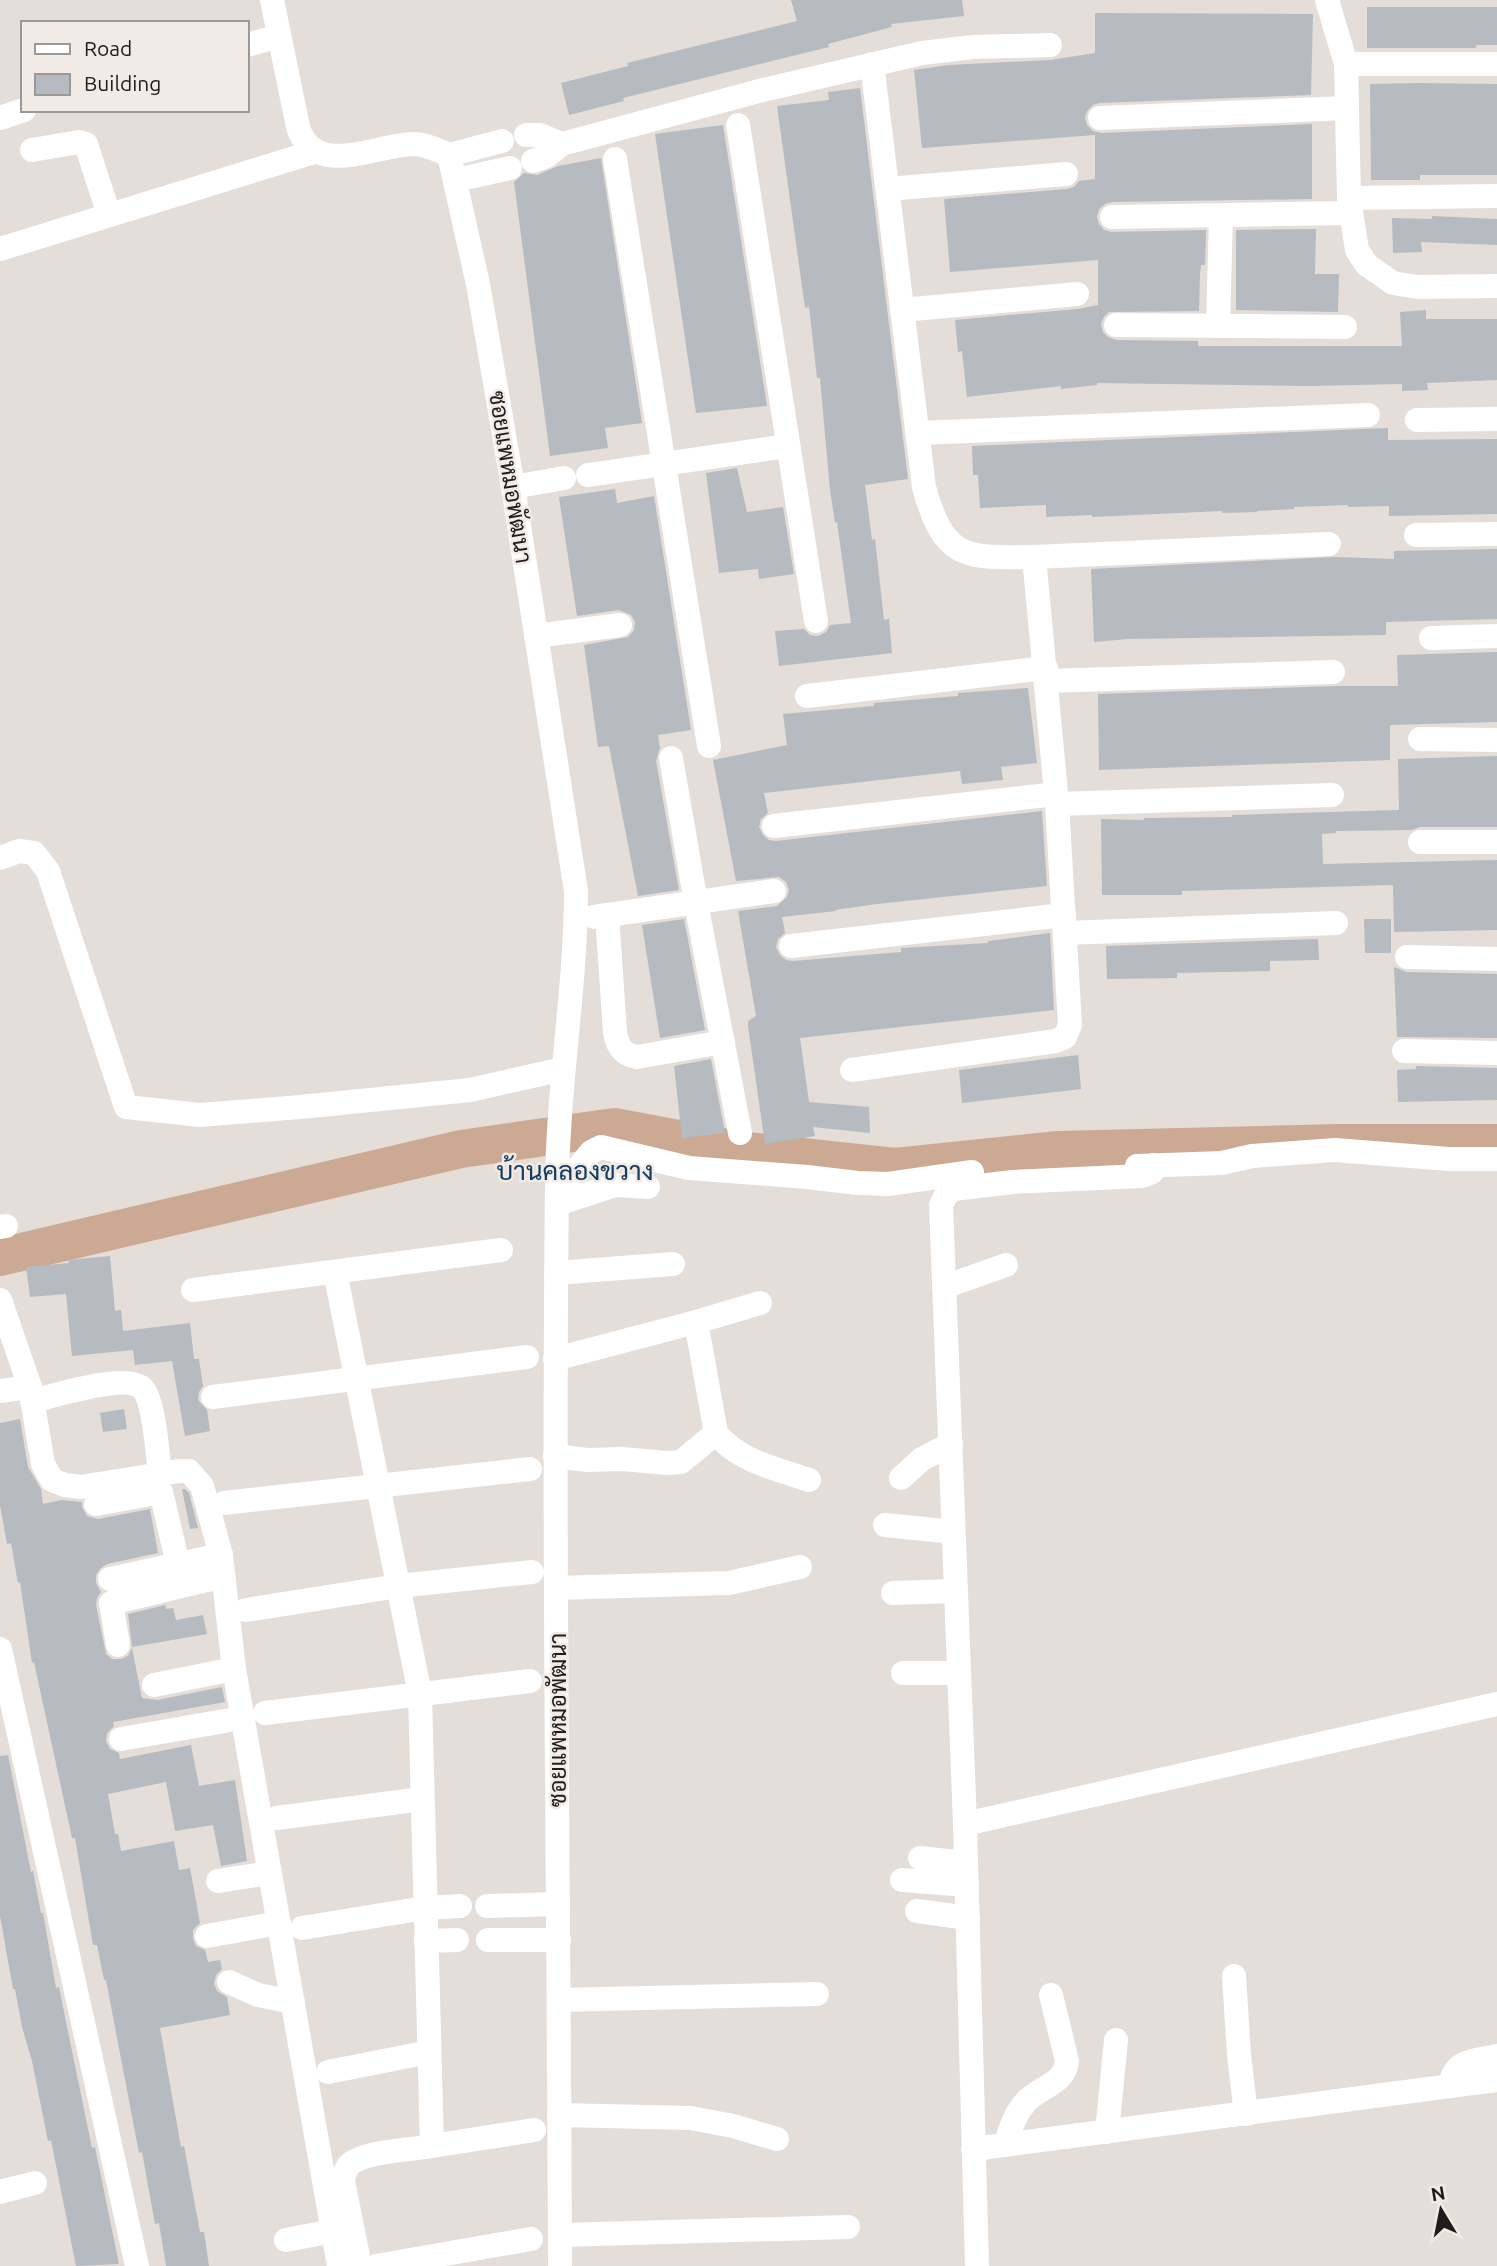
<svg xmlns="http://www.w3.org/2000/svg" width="1497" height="2266" viewBox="0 0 1497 2266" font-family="Ubuntu,Sarabun,sans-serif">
	<rect width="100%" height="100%" fill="#e4ddd8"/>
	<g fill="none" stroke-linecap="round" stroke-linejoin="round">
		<path stroke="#cca992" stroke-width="38" d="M 0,1257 L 461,1149 L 614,1127 L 737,1150 L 895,1167 L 1058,1150 L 1338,1143 L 1497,1143"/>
	</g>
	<g fill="#b5bbc1">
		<path d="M 791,0 L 962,0 L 964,16 L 891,24 L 892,27 L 828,44 L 829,47 L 623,98 L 624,101 L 569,115 L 561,83 L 628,66 L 627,63 L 797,21 Z"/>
		<path d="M 1367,7 L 1497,7 L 1497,45 L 1476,45 L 1476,48 L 1367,48 Z"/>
		<path d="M 1095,13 L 1313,14 L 1311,95 L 1099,103 L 1093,105 L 1087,111 L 1085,118 L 1087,125 L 1093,131 L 1101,133 L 1312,124 L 1312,199 L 1112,202 L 1105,204 L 1099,209 L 1097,217 L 1099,224 L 1104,230 L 1112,232 L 1206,230 L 1205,265 L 1201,265 L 1200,274 L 1199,311 L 1109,312 L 1104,317 L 1101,324 L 1103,332 L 1108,337 L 1116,340 L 1198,341 L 1198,346 L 1402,346 L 1400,312 L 1426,310 L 1426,319 L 1497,319 L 1497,380 L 1427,383 L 1428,390 L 1402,391 L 1402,384 L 1310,386 L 1097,383 L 1097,385 L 1061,389 L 1061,386 L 967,397 L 962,351 L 958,352 L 955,320 L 1078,309 L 1098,305 L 1098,260 L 950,272 L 944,199 L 1067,189 L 1074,187 L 1079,181 L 1095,179 L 1095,135 L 922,148 L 914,70 L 949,65 L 1050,60 L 1095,53 Z"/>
		<path d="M 1418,83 L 1497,84 L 1497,175 L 1420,175 L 1420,180 L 1371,180 L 1370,84 Z"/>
		<path d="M 860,88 L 908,479 L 865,485 L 872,540 L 875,539 L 884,620 L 889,619 L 892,653 L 779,666 L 775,631 L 804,629 L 810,635 L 818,636 L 826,632 L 830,625 L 851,623 L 837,522 L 835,523 L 830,490 L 820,378 L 817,378 L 809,307 L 805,308 L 777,106 L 829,100 L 828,92 Z"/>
		<path d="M 723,125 L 767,406 L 696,413 L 655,134 Z"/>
		<path d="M 601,158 L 642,423 L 605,428 L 608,448 L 550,456 L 514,182 L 524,173 L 537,175 L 558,166 Z"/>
		<path d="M 1432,216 L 1497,219 L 1497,245 L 1421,242 L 1422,252 L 1393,253 L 1392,218 L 1432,219 Z"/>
		<path d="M 1316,229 L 1315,274 L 1339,274 L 1338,312 L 1236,310 L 1236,230 Z"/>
		<path d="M 1388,428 L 1388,440 L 1497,439 L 1497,514 L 1389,516 L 1389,506 L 1348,507 L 1348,505 L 1294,507 L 1294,509 L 1257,511 L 1257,512 L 1222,513 L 1222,511 L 1092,517 L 1092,515 L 1046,517 L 1046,505 L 980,508 L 978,475 L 973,475 L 972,446 Z"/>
		<path d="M 737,468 L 747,512 L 783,507 L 794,574 L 759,579 L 758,569 L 719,573 L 706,473 Z"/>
		<path d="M 615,489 L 617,503 L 654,496 L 691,730 L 658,735 L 660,748 L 656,761 L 679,890 L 638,896 L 609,746 L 598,747 L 584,645 L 628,637 L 634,630 L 635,622 L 631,615 L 619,610 L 577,616 L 559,497 Z"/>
		<path d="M 1497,549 L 1497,619 L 1386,622 L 1386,635 L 1128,639 L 1094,642 L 1091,569 L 1335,557 L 1394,559 L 1394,551 Z"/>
		<path d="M 1497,652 L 1497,722 L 1390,725 L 1390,760 L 1099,770 L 1098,694 L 1338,686 L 1398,686 L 1397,655 Z"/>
		<path d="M 1028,688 L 1037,763 L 1001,767 L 1003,780 L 962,784 L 960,771 L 764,793 L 768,813 L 761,819 L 759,827 L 763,835 L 769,840 L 776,841 L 1042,811 L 1047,886 L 877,904 L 835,910 L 836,911 L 782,917 L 785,933 L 778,939 L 776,947 L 780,955 L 786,960 L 793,961 L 901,952 L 901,948 L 988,943 L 988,941 L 1050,933 L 1054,1010 L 800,1038 L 809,1102 L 869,1107 L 870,1133 L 813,1127 L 815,1136 L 765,1144 L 748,1026 L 748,1021 L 756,1016 L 738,911 L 777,906 L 787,897 L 789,890 L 786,882 L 779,877 L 736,881 L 713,760 L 787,745 L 783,714 L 874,706 L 874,703 L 958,696 L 958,693 Z"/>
		<path d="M 1497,756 L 1497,827 L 1420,827 L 1412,830 L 1336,831 L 1336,833 L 1322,834 L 1323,864 L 1497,860 L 1497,930 L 1394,932 L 1393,885 L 1182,891 L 1182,895 L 1102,895 L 1101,819 L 1144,820 L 1144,818 L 1232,817 L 1232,815 L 1399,810 L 1398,759 Z"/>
		<path d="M 684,919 L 705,1030 L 660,1038 L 642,925 Z"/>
		<path d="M 1364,919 L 1391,919 L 1391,953 L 1365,953 Z"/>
		<path d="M 1318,939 L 1319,960 L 1270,961 L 1270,971 L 1177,973 L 1177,978 L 1107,979 L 1106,946 Z"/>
		<path d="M 1394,967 L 1407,972 L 1497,974 L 1497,1038 L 1397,1037 Z"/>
		<path d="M 1078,1055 L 1081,1089 L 962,1103 L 959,1070 Z"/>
		<path d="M 711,1059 L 725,1133 L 682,1138 L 674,1066 Z"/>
		<path d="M 1416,1066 L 1497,1068 L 1497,1100 L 1398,1102 L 1397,1070 L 1416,1069 Z"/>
		<path d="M 110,1256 L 115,1311 L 121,1310 L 123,1331 L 190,1323 L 194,1359 L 199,1359 L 203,1386 L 199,1392 L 198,1400 L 207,1410 L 210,1431 L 185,1436 L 172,1361 L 135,1365 L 133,1350 L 72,1356 L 66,1294 L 30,1297 L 26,1267 L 69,1263 L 68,1260 Z"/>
		<path d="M 124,1409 L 127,1429 L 103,1432 L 100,1413 Z"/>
		<path d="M 20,1419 L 28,1467 L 41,1489 L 43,1504 L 62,1500 L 82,1502 L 82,1507 L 87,1516 L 98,1519 L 150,1509 L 158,1553 L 107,1564 L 100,1569 L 96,1575 L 96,1583 L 101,1592 L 97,1598 L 96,1605 L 106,1654 L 112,1659 L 121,1659 L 128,1656 L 132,1648 L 142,1698 L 157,1700 L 222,1687 L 225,1702 L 113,1722 L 114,1726 L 107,1733 L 106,1741 L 110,1749 L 119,1753 L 120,1759 L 191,1745 L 199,1786 L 235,1780 L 247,1861 L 221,1866 L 213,1825 L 175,1831 L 166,1782 L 108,1794 L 115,1834 L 118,1834 L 121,1851 L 174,1841 L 179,1870 L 190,1868 L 200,1923 L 193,1930 L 193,1939 L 196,1946 L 205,1950 L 208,1962 L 220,1960 L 222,1969 L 216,1975 L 214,1984 L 217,1991 L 227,1997 L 230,2015 L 160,2028 L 181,2147 L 184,2146 L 200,2232 L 204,2232 L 209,2266 L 166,2266 L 159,2223 L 155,2224 L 142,2152 L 139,2153 L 106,1980 L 104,1980 L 97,1945 L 93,1945 L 75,1838 L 72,1838 L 34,1662 L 32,1663 L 20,1582 L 18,1583 L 11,1543 L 7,1544 L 0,1505 L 0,1423 Z"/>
		<path d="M 182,1489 L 185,1489 L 189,1493 L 198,1528 L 190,1529 Z"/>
		<path d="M 165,1605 L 166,1609 L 173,1608 L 176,1620 L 203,1615 L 207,1634 L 132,1647 L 128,1614 Z"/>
		<path d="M 8,1755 L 31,1872 L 33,1871 L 41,1913 L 43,1913 L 56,1988 L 59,1987 L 66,2022 L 92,2148 L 95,2147 L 119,2264 L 76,2266 L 51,2140 L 48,2141 L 32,2061 L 22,2027 L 15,1989 L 13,1989 L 0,1916 L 0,1756 Z"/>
	</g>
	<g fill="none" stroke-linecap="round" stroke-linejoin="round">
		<g stroke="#fff" stroke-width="24">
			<path d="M 272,0 L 298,127 C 314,179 375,145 413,144 C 425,144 438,150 449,155 L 478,284 L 513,487 L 576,891 C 576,988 558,1083 557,1180 C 553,1542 559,1904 560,2266"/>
			<path d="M 1327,0 L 1346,64 L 1349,198 L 1357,250 L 1367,265 L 1393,283 L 1418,287 L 1497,286"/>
			<path d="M 247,45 L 279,36"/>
			<path d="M 1346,64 L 1497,64"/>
			<path d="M 0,118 L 24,110"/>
			<path d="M 1100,118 L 1347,108"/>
			<path d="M 738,125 L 816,621"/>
			<path d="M 526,135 L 540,135 L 562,144"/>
			<path d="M 32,150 L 79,142 L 86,144 L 109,215"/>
			<path d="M 449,155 L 502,141"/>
			<path d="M 615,159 L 709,746"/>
			<path d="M 533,161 L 547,156 L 562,144 L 759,91 L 922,53 L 973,47 L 1050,45"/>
			<path d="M 456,180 L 510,168"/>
			<path d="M 888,189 L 1066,174"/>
			<path d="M 1349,198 L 1497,196"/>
			<path d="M 1112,217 L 1350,213"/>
			<path d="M 0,249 L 314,152"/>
			<path d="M 902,310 L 1077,294"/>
			<path d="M 1116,325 L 1345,327"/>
			<path d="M 1218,326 L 1221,217"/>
			<path d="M 1417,420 L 1497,419"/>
			<path d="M 917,433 L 1368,415"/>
			<path d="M 588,475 L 787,446"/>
			<path d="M 513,487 L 564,478"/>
			<path d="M 1416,535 L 1497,534"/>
			<path d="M 1034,557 L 1329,544"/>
			<path d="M 536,636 L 620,625"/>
			<path d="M 1431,638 L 1497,636"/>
			<path d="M 1046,681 L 1333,672"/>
			<path d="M 807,696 L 1046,668"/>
			<path d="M 1420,739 L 1497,740"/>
			<path d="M 671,758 L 696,903 L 740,1133"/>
			<path d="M 1057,804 L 1332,795"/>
			<path d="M 774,826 L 1056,794"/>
			<path d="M 1420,842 L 1497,842"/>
			<path d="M 0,858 L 19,851 L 34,853 L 48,871 L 126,1107 L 200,1115 L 300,1107 L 470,1090 L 563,1069"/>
			<path d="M 607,915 L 615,1032 C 617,1045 622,1055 637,1057 L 723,1042"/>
			<path d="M 594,917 L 774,891"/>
			<path d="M 1065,933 L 1336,923"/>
			<path d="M 791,946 L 1064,915"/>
			<path d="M 1407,957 L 1497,959"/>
			<path d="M 1404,1051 L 1497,1053"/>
			<path d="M 852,1070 L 1056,1041 L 1065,1037 L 1070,1025 L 1057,804 L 1034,557 C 965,558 944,560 924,487 L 872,64"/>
			<path d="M 1137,1166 L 1222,1163 L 1252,1156 L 1335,1150 L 1449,1159 L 1497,1159"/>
			<path d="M 557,1188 L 574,1173 L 591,1152 L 601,1147 L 689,1168 L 807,1177 L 858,1183 L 888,1184 L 972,1172"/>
			<path d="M 557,1204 L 615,1185 L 648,1187"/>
			<path d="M 0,1227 L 6,1226"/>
			<path d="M 335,1272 L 420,1694 L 432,2146 C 411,2150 364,2151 349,2165 C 345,2170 344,2175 343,2181 L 360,2266"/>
			<path d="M 556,1273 L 673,1264"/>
			<path d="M 944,1287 L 1006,1265"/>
			<path d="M 193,1290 L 501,1250"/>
			<path d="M 0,1300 L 30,1387 L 43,1464 L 52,1480 L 65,1485 L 81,1487 L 179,1471 L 189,1471 L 202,1486 L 221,1555 L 234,1669 L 339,2266"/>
			<path d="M 696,1322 L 760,1303"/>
			<path d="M 555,1359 L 696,1322 L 716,1433 C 738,1461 776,1469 809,1480"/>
			<path d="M 0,1391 L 30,1387"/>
			<path d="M 213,1397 L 527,1357"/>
			<path d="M 32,1401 C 54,1396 128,1372 143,1389 C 154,1401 158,1456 160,1475"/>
			<path d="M 555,1456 L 587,1460 L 622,1459 L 667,1463 L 681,1462 L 716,1433"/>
			<path d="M 901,1478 L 922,1459 L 951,1444"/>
			<path d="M 224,1503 L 530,1469"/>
			<path d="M 96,1504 L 161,1492 L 178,1564"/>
			<path d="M 885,1525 L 953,1532"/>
			<path d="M 110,1579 L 221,1555"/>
			<path d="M 556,1588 L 729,1583 L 800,1567"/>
			<path d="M 893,1593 L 955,1591"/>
			<path d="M 246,1610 L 398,1586 L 532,1572"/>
			<path d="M 118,1645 L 111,1603 L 223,1576"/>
			<path d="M 0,1649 L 137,2266"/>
			<path d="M 903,1673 L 958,1673"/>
			<path d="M 154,1685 L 234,1669"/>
			<path d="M 265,1713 L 530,1681"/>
			<path d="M 121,1739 L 242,1718"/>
			<path d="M 277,1818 L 422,1799"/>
			<path d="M 965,1824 L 1497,1704"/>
			<path d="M 920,1858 L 966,1863"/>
			<path d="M 902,1880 L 967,1885"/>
			<path d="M 218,1881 L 270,1873"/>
			<path d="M 487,1906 L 558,1904"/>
			<path d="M 917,1911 L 968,1918"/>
			<path d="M 302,1928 L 425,1908 L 460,1906"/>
			<path d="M 207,1936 L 279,1923"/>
			<path d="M 488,1940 L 559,1940"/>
			<path d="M 426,1941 L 457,1940"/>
			<path d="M 1234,1976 L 1239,2055 L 1246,2114"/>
			<path d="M 229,1982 L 258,1995 L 293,2002"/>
			<path d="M 559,2000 L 817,1994"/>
			<path d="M 328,2072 L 429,2052"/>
			<path d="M 1450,2086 C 1454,2059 1474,2061 1497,2056"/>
			<path d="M 559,2115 L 691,2118 L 733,2126 L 777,2139"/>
			<path d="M 1107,2132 L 1116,2040"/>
			<path d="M 1005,2145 C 1010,2130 1014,2116 1024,2104 C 1037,2087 1065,2085 1067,2061 L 1051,1995"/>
			<path d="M 432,2146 L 534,2130"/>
			<path d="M 973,2149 L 1497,2080"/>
			<path d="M 0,2192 L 35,2183"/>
			<path d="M 560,2235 L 848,2227"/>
			<path d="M 286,2240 L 333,2231"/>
			<path d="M 376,2266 L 531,2239"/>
			<path d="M 977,2266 L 965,1824 L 941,1205 L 946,1195 L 953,1189 L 1013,1182 L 1142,1176 L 1152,1172 L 1154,1165"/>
		</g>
	</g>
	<g text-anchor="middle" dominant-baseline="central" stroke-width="5" stroke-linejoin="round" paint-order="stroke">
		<g font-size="23" fill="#1f1c1b" stroke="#f2eae5">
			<text transform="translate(511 477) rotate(81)">ซอยแพหมอพัฒนา</text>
			<text transform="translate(557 1720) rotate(-90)">ซอยแพหมอพัฒนา</text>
		</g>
		<g font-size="26" fill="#123c61" stroke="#f2eae5">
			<text x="575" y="1170">บ้านคลองขวาง</text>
		</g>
	</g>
	<rect x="21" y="21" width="228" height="91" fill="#f2eae5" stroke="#9e9894" stroke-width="2"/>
	<rect x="35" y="44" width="35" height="10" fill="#ffffff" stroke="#9e9894" stroke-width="2"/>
	<text x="84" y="56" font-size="21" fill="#1f1c1b">Road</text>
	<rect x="35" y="74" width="35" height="21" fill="#b5bbc1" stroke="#9e9894" stroke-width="2"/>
	<text x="84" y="91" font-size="21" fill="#1f1c1b">Building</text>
	<g transform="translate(1441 2210) rotate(350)" stroke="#f2eae5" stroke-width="5" paint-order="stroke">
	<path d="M0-5L12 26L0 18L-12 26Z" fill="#1f1c1b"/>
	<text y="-10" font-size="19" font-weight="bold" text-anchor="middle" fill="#1f1c1b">N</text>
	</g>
</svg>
